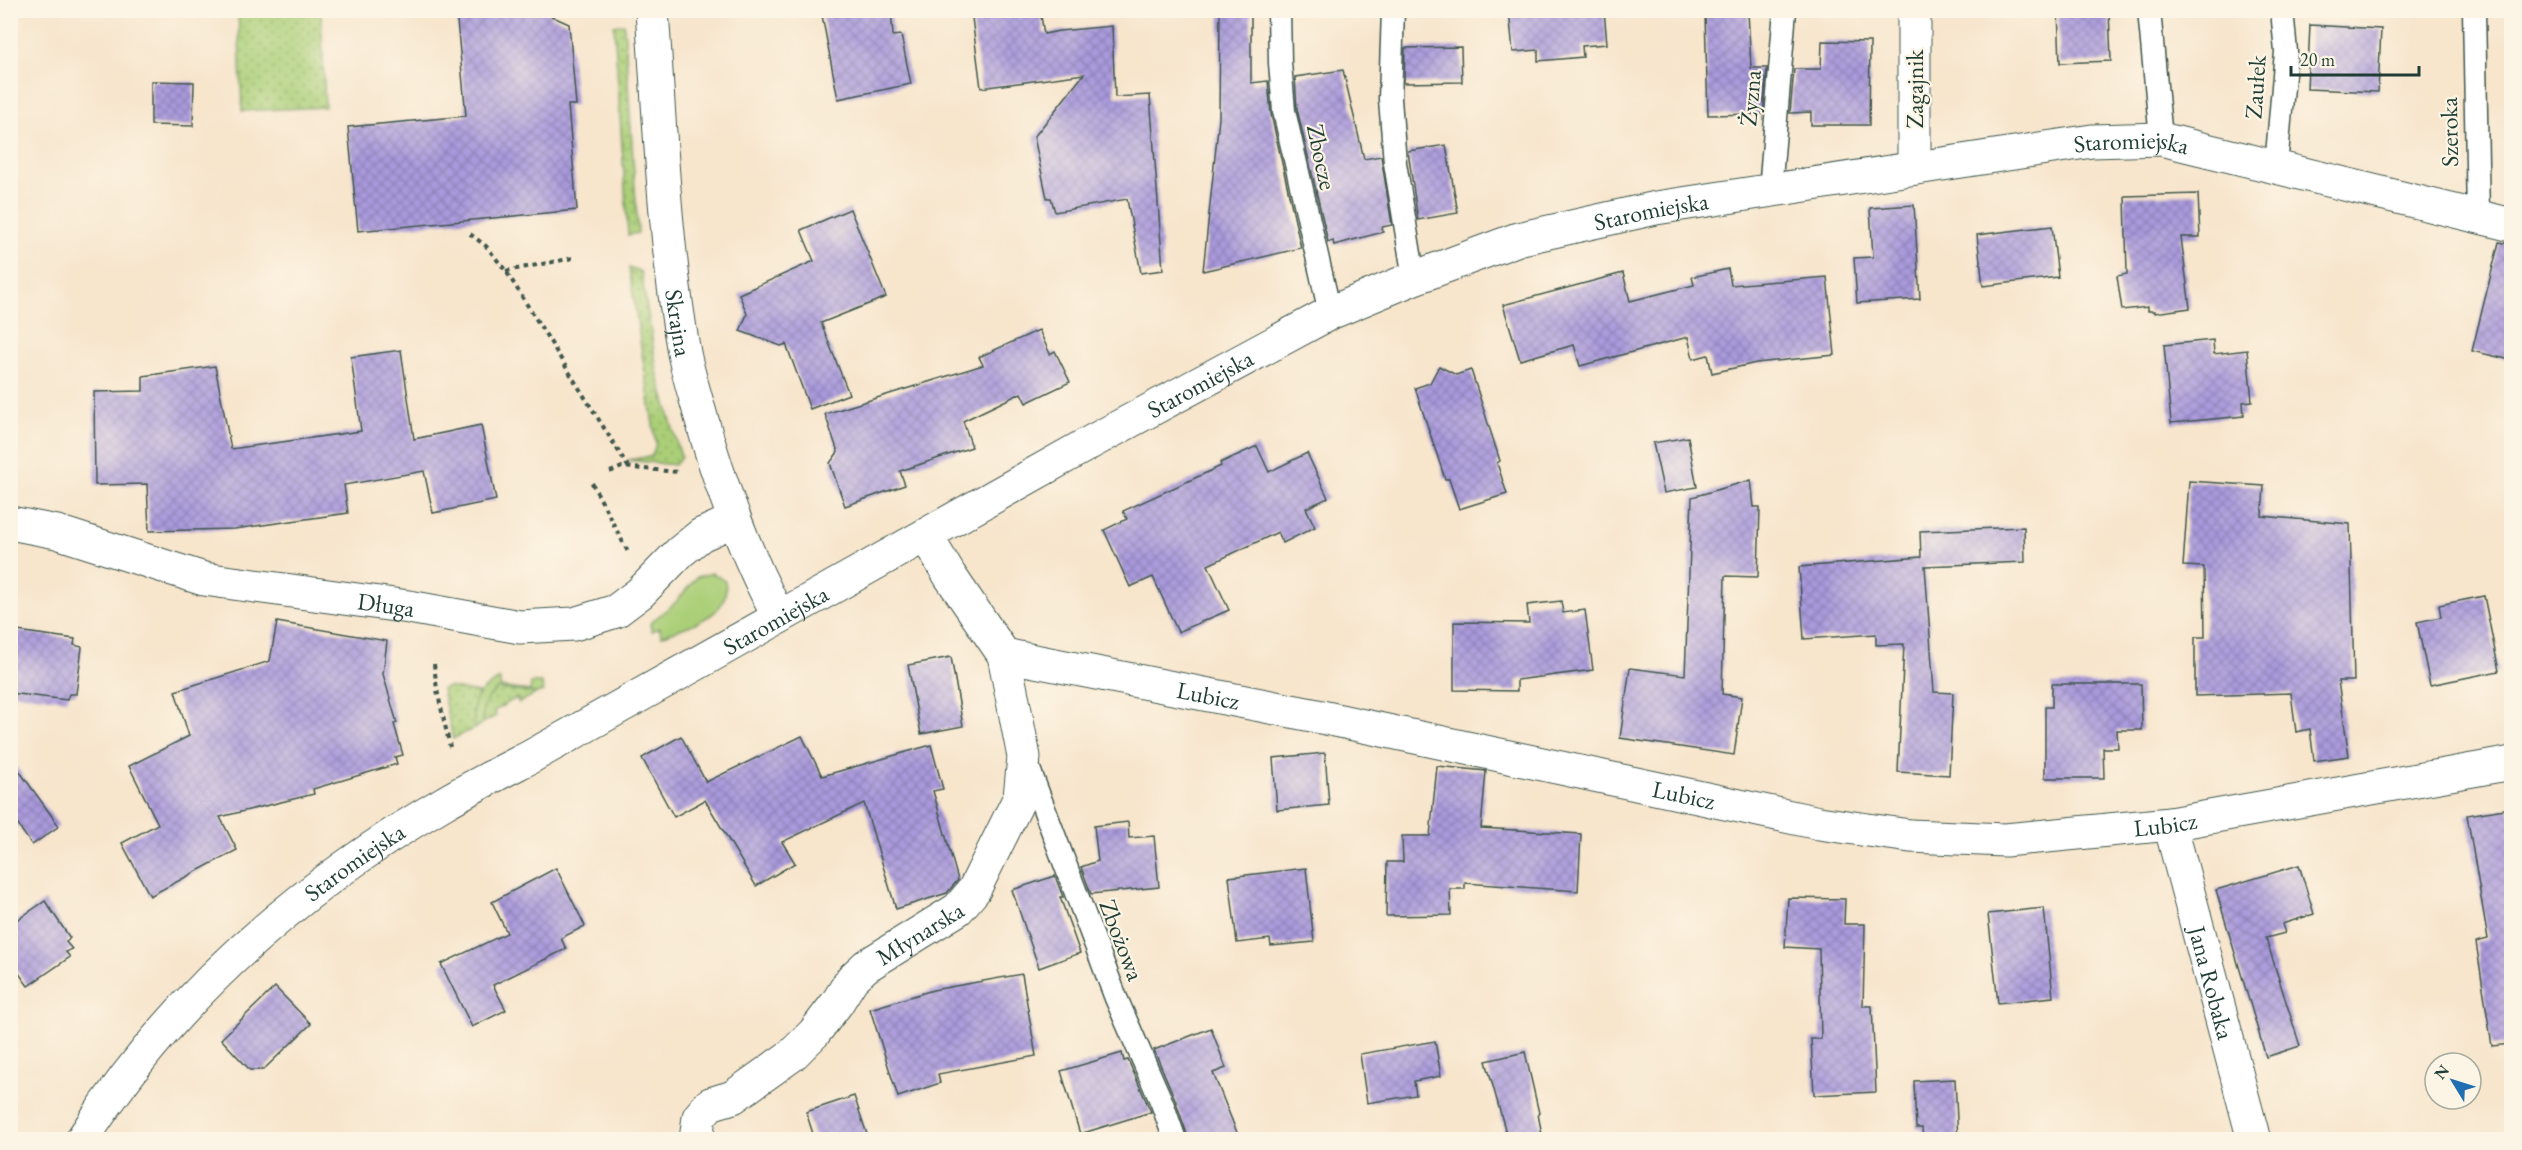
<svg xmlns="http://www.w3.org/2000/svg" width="2522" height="1150" viewBox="0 0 2522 1150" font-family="'EB Garamond',serif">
	<defs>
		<pattern id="grass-dots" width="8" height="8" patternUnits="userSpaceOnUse" patternTransform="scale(1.5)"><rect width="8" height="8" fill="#abcf78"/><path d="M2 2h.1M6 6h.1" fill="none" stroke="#8ba963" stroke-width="1.8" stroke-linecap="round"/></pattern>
		<pattern id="building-cross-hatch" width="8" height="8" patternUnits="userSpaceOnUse" patternTransform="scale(1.5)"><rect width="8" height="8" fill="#aa9add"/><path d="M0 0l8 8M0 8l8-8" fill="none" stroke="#8a7fb4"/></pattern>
	</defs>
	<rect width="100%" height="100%" fill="#fcf5e5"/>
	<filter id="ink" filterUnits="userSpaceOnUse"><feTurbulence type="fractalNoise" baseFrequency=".0167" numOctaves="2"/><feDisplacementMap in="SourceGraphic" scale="12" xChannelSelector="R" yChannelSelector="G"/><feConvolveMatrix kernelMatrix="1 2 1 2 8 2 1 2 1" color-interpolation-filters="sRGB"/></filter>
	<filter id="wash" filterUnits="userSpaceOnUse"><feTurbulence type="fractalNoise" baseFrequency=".008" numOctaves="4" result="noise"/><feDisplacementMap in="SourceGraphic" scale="24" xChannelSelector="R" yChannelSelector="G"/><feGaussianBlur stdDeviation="1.35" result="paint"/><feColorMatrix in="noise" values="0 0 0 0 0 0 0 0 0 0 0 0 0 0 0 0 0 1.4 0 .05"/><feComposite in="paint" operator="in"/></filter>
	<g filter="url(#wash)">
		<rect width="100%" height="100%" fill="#f7e5cc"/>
		<g fill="url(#grass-dots)" stroke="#658656" stroke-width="1.5">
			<path d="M 238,11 L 321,11 L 325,107 L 242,111 Z"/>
			<path d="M 624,24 L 638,233 L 628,235 L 614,25 Z"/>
			<path d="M 629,268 L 641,272 L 658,376 L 681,457 L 675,465 L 628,460 L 652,456 L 656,444 Z"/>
			<path d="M 448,687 L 479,693 L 473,709 L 475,728 L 453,739 L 442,689 Z"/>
			<path d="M 497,689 L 537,693 L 519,703 L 516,698 L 494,711 L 496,716 L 483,723 C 481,708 485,699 497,689 Z"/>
		</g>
		<g fill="#abcf78" stroke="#658656" stroke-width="1.5">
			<path d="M 712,573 L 725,581 C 732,618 688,625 661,636 L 660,628 L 652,631 L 650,623 L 675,603 L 697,577 Z"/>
			<path d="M 500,679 L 500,687 L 530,691 L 531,683 L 542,683 L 543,691 L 537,693 L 497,689 C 485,699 481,708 483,723 L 475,728 C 470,701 477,691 500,679 Z"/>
		</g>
		<g id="blocks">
			<g fill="url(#building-cross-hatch)">
				<path d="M 456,10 L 550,10 L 551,16 L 569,24 L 576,105 L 568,105 L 577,210 L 358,231 L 348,127 L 466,116 Z"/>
				<path d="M 821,10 L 891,10 L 893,36 L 901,35 L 911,84 L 838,99 Z"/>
				<path d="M 971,10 L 1040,10 L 1044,34 L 1059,31 L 1112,26 L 1115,97 L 1150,95 L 1163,270 L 1141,273 L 1127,199 L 1055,212 L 1051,198 L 1047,198 L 1034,137 L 1084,74 L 981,88 Z"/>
				<path d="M 1220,10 L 1251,10 L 1251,83 L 1268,81 L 1271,114 L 1301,248 L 1203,271 L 1219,118 Z"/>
				<path d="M 1509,10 L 1604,10 L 1607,44 L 1582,46 L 1583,57 L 1538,61 L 1538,50 L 1513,52 Z"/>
				<path d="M 2058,10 L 2109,10 L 2111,61 L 2060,63 Z"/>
				<path d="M 1748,12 L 1751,68 L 1767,68 L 1763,114 L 1708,115 L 1705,15 Z"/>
				<path d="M 2310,25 L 2381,29 L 2378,92 L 2307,89 Z"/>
				<path d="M 1822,41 L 1870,42 L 1869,125 L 1811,125 L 1811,112 L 1790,113 L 1794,69 L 1821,69 Z"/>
				<path d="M 1461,47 L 1462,82 L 1404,83 L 1405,48 Z"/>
				<path d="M 1343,70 L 1364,159 L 1381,156 L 1392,225 L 1382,227 L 1383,232 L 1334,245 L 1333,241 L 1328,242 L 1297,109 L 1295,77 Z"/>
				<path d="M 151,81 L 194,82 L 193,126 L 151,125 Z"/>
				<path d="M 1446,145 L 1458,213 L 1418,220 L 1408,151 Z"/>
				<path d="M 2198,194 L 2200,237 L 2181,237 L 2190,308 L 2155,313 L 2155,311 L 2148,311 L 2148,307 L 2122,310 L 2117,276 L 2127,274 L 2125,196 Z"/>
				<path d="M 1914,205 L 1920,299 L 1857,303 L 1854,258 L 1873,257 L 1870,208 Z"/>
				<path d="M 850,209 L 886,297 L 821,323 L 849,394 L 810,409 L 786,344 L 781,346 L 740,331 L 747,314 L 739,294 L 814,261 L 801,230 Z"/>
				<path d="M 2052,226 L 2058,277 L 1983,286 L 1977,235 Z"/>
				<path d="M 2499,242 L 2511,244 L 2511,360 L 2472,351 Z"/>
				<path d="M 1728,269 L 1731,285 L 1827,277 L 1835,355 L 1756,363 L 1712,373 L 1708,355 L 1693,359 L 1688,337 L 1580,366 L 1574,345 L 1520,360 L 1503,305 L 1623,273 L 1630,301 L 1694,285 L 1692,277 Z"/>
				<path d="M 1039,330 L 1050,354 L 1055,351 L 1070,382 L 1026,403 L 1021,393 L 963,421 L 972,447 L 900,471 L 905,485 L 845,506 L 830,463 L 838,452 L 825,414 L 983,365 L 979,357 Z"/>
				<path d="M 2213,340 L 2214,354 L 2247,350 L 2252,401 L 2243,402 L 2244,416 L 2171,423 L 2164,345 Z"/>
				<path d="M 401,350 L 414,439 L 481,425 L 496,500 L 433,513 L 424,471 L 344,485 L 348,513 L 234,529 L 149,531 L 147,484 L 95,485 L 94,392 L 143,391 L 143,376 L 215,366 L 231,449 L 361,431 L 351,357 Z"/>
				<path d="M 1439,366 L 1456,375 L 1471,370 L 1500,461 L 1497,463 L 1507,494 L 1459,509 L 1449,479 L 1445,479 L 1415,388 L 1430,383 Z"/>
				<path d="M 1688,437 L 1697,487 L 1664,493 L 1653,443 Z"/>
				<path d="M 1257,446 L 1269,472 L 1307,453 L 1328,498 L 1306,508 L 1315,527 L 1283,543 L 1278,532 L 1208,565 L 1229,610 L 1178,632 L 1153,577 L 1130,587 L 1104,530 L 1127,519 L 1123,511 L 1221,466 L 1220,463 Z"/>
				<path d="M 1751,480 L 1754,507 L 1760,507 L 1758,577 L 1725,576 L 1722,694 L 1742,697 L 1734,755 L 1620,738 L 1630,668 L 1685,675 L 1692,497 Z"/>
				<path d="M 2189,481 L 2264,486 L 2262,516 L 2350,524 L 2354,681 L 2338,681 L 2349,756 L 2314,761 L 2310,729 L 2296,732 L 2291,693 L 2195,696 L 2195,637 L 2205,637 L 2204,567 L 2183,566 Z"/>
				<path d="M 2024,527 L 2025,562 L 1925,566 L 1934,692 L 1953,693 L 1949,775 L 1898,772 L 1904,644 L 1876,645 L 1876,634 L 1804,639 L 1799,567 L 1921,557 L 1920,531 Z"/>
				<path d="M 2484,596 L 2499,671 L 2430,685 L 2417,622 L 2441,617 L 2439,605 Z"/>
				<path d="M 1561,601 L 1563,613 L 1585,610 L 1593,670 L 1517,680 L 1517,691 L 1454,690 L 1454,622 L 1529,623 L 1527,605 Z"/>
				<path d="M 277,622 L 387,641 L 383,674 L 397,723 L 394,724 L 403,755 L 395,757 L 397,764 L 313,789 L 314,794 L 220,817 L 237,850 L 150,896 L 122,843 L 158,824 L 129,766 L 189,736 L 175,691 L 270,661 Z"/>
				<path d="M 10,630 L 75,639 L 74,645 L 82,647 L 76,694 L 69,694 L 67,700 L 10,693 Z"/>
				<path d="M 951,657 L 963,726 L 921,734 L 908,665 Z"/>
				<path d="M 2052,684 L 2141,684 L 2142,730 L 2117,730 L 2118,748 L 2103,748 L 2104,778 L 2045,778 L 2045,707 L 2052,707 Z"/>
				<path d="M 681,736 L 706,782 L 802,736 L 822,776 L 931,745 L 943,789 L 933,791 L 958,880 L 947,893 L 896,909 L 864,803 L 782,842 L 795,863 L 756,886 L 705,800 L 674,817 L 642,758 Z"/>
				<path d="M 1325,753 L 1329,805 L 1277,810 L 1273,758 Z"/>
				<path d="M 10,758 L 59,826 L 32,845 L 10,814 Z"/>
				<path d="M 1437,766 L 1486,771 L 1481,828 L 1581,834 L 1578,891 L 1465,883 L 1465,889 L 1450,889 L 1451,915 L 1386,916 L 1387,862 L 1403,862 L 1402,836 L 1430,836 Z"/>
				<path d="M 2511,808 L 2511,1044 L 2492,1046 L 2476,942 L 2488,939 L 2467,815 Z"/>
				<path d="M 1128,822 L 1129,838 L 1154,836 L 1159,887 L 1091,894 L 1081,867 L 1098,861 L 1094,826 Z"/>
				<path d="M 2299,865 L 2314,914 L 2282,924 L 2285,933 L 2266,938 L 2300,1046 L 2266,1057 L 2216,890 Z"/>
				<path d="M 556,868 L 585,926 L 561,938 L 566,949 L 493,985 L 506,1010 L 472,1027 L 441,964 L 507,933 L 492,902 Z"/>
				<path d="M 1306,868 L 1314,942 L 1271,946 L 1270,939 L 1237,943 L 1229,877 Z"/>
				<path d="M 1055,876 L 1063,897 L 1060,897 L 1080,953 L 1039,968 L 1012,890 Z"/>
				<path d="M 1788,898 L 1845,899 L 1844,924 L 1865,924 L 1863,1006 L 1872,1006 L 1876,1092 L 1814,1095 L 1811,1039 L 1821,1039 L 1819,949 L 1785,947 Z"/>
				<path d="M 45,901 L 70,938 L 66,942 L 72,949 L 66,952 L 70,957 L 28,986 L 10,961 L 10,925 Z"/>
				<path d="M 2044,908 L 2053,997 L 1998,1003 L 1988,914 Z"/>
				<path d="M 1022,974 L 1036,1056 L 938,1074 L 940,1083 L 898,1097 L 870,1009 L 933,990 Z"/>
				<path d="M 275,987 L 311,1024 L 263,1070 L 250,1070 L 221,1039 Z"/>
				<path d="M 1211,1028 L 1226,1068 L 1213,1073 L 1240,1140 L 1189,1140 L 1175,1099 L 1154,1050 Z"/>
				<path d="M 1435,1041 L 1441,1076 L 1414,1081 L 1416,1095 L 1367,1103 L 1360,1054 Z"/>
				<path d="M 1525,1052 L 1539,1113 L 1538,1114 L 1543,1140 L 1508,1140 L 1486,1061 Z"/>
				<path d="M 1122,1053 L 1124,1061 L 1128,1060 L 1151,1112 L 1080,1134 L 1061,1071 Z"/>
				<path d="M 1955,1079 L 1958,1140 L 1923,1140 L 1922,1128 L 1916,1128 L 1914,1081 Z"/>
				<path d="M 854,1096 L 869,1140 L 815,1140 L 806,1112 Z"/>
			</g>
		</g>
	</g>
	<g filter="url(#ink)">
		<use href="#blocks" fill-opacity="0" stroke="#3f564b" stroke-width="1.5"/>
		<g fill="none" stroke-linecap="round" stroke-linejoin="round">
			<defs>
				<g id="service">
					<path d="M 1279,10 L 1280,63 L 1284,111 L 1330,313"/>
					<path d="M 1393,10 L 1390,99 L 1395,163 L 1414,278"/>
					<path d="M 2149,10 L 2161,139"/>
					<path d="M 2474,10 L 2478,216"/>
					<path d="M 2276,167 L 2286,52 L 2282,10"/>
					<path d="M 1770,191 L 1785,10"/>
					<path d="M 1027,764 L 1116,998 L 1162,1103 L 1175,1140"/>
				</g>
				<g id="minor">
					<path id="s1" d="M 652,10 C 660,125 664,241 684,353 C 688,373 694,392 699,410 C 719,482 744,552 779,617"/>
					<path d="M 1914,10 L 1914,168"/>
					<path id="s2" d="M 10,523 L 57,532 L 204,579 L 409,607 L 520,627 L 574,624 L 616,611 L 640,593 L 680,552 L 701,535 L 734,520"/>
					<path id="s3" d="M 1004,655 L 1312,715 L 1819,823 L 1910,836 L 2005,840 L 2170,824 L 2512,763"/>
					<path id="s4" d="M 2170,824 L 2254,1140"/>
					<path id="s5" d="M 696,1140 L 699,1117 L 710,1104 L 733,1097 L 792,1055 L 814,1033 L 837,1003 L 852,979 L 866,966 L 958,909 L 974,890 L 1020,797 L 1024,757 L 1004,655 L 950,576 L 926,536"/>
				</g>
				<g id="tertiary">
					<path id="s6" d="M 82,1140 C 173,997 298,888 444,803 C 473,786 503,771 532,756 L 1093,441 L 1330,313 L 1414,278 L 1518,239 L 1656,208 L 2092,141 L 2161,139 L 2512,225"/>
				</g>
			</defs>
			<use href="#service" stroke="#3f564b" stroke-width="25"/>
			<use href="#minor" stroke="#3f564b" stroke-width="35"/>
			<use href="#tertiary" stroke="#3f564b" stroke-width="35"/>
			<g stroke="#3f564b" stroke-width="4" stroke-dasharray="4.5 4.5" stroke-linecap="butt">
				<path d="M 584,12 L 595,10"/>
				<path d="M 470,234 L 486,246 L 506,271 L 629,468"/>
				<path d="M 506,271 L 573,258"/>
				<path d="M 610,472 L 622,467 L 678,472"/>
				<path d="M 592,483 L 628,552"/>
				<path d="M 434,664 L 437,690 L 450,747"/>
			</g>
			<use href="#service" stroke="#fff" stroke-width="22"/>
			<use href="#minor" stroke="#fff" stroke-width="33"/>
			<use href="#tertiary" stroke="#fff" stroke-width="33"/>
		</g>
	</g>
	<g text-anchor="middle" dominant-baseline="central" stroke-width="4.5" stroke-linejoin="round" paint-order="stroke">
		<g font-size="24" fill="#1f3d34" stroke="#fcf5e5">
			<text transform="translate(2255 87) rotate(-86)">Zaułek</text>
			<text transform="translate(1914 89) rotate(-90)">Zagajnik</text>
			<text transform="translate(1750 98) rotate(-85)">Żyzna</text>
			<text transform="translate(2449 132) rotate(-91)">Szeroka</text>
			<text stroke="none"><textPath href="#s6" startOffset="2336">Staromiejska</textPath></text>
			<text transform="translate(1322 157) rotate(78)">Zbocze</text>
			<text stroke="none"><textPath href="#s6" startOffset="1850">Staromiejska</textPath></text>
			<text stroke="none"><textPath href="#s1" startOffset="314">Skrajna</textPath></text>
			<text stroke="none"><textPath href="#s6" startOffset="1364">Staromiejska</textPath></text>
			<text stroke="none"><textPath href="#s2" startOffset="386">Długa</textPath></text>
			<text stroke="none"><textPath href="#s6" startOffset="878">Staromiejska</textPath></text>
			<text stroke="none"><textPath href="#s3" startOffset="208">Lubicz</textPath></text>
			<text stroke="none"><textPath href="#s3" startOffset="694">Lubicz</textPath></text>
			<text stroke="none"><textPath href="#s3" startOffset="1180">Lubicz</textPath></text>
			<text stroke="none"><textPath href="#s6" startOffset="392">Staromiejska</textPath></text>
			<text stroke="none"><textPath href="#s5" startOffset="316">Młynarska</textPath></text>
			<text transform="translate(1122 940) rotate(69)">Zbożowa</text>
			<text stroke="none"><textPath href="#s4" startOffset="164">Jana Robaka</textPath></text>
		</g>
	</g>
	<rect width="2522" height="1150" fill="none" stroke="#fcf5e5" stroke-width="36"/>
	<g transform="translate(2453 1081) rotate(308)"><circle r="28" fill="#fcf5e5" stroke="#a4ab9e" stroke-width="1.5"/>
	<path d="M0-4.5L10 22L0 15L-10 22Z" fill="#1f6fb2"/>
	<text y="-9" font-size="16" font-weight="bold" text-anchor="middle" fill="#1f3d34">N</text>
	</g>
	<path d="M2291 66v9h128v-9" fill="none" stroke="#1f3d34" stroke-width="3"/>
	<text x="2300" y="66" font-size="18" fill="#1f3d34" stroke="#fcf5e5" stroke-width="4.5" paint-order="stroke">20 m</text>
</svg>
